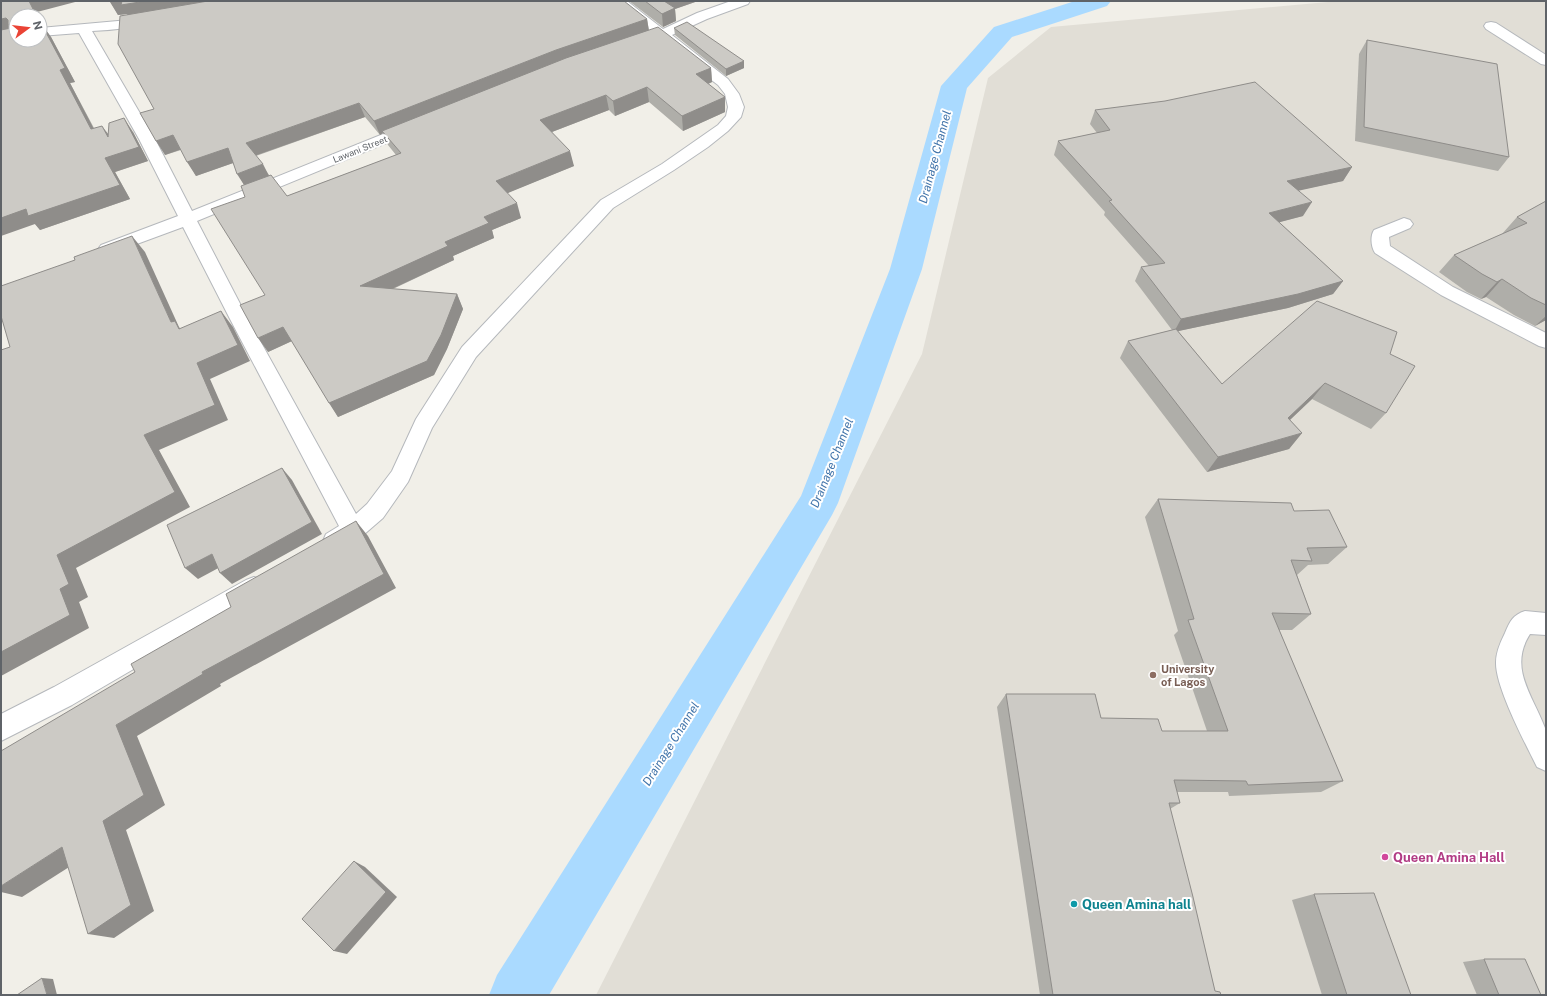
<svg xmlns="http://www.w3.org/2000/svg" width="1547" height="996" viewBox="0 0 1547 996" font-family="'Public Sans',sans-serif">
	<rect width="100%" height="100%" fill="#f1efe8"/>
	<path fill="#e1ded6" d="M 1339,1 L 1546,1 L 1546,995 L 596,995 L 922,354 L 988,78 L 1051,27 Z"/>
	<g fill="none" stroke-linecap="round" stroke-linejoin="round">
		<path fill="#aadaff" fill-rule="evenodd" d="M 1075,1 L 1111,1 L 1107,6 L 1012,37 L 967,88 L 922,269 L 838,503 L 832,515 L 549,995 L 489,995 L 497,975 L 801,496 L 890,269 L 941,86 L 994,27 Z"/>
		<defs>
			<g id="minor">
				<path d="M 612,1 L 627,1 L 663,29 L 697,13 L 731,1 L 750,1 L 748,4 L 707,19 L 672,35 L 728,79 L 739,94 L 744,107 L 741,117 L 728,131 L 708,147 L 674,170 L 613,208 L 476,357 L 432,428 L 408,482 L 383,518 L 361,537 L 342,548 L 334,551 L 326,548 L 323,541 L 326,534 L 339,526 L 230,319 L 183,227 L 107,255 L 101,253 L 98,249 L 101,245 L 178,216 L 139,139 L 79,33 L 40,36 L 40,28 L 129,20 L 148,16 L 153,17 L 155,20 L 153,23 C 133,28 113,30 92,31 L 155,139 L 192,211 L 408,124 L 413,122 L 418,124 L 421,127 L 418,130 L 197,221 L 248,319 L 356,514 L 367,504 L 392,471 L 416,419 L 462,347 L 601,200 L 662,164 L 718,125 L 726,116 L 728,107 L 725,94 L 718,85 L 656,38 Z"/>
				<path d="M 1491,22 L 1496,23 L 1546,55 L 1546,65 L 1541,64 L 1486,29 L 1484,26 L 1486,23 Z"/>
				<path d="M 1404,218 L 1410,220 L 1413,224 L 1410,228 L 1389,237 L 1390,246 L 1453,287 L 1546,333 L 1546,348 L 1539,346 L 1441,295 L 1375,253 C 1371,247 1370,236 1374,230 Z"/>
				<path d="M 254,577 L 262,580 L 266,587 L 262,594 L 72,705 L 1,741 L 1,714 L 54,687 L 246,580 Z"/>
				<path d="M 1525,611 L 1546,613 L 1546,635 L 1530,634 C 1508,668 1533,696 1545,728 C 1547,738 1546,760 1546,771 L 1537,767 L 1533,759 C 1522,737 1495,685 1496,662 C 1496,652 1501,641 1505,633 C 1510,621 1513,615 1525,611 Z"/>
			</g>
		</defs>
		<use href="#minor" stroke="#b5b8bc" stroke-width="2"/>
		<use href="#minor" fill="#fff" fill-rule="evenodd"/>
	</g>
	<g fill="#afaea9" fill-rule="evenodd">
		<path d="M 1,1 L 37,12 L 40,40 L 40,17 L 45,26 L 43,26 L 51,37 L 75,82 L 70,83 L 94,128 L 108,134 L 133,132 L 148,161 L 115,172 L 130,199 L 40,230 L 35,224 Z"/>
		<path d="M 110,1 L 647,19 L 649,30 L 711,68 L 712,82 L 708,84 L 725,97 L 725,112 L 683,131 L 649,102 L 615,116 L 609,110 L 552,132 L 574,166 L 507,193 L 521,218 L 492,230 L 494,238 L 453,256 L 454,260 L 393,289 L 457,294 L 463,309 L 447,349 L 434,375 L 338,417 L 292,341 L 268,352 L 265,295 L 245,197 L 244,185 L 233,163 L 196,176 L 181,150 L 165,155 L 154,109 L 128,15 L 127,14 L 118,15 ZM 365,117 L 380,135 L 383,133 L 388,145 L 396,155 L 287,196 L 269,175 L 256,156 Z"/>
		<path d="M 629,1 L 698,1 L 675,9 L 676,21 L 663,27 Z"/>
		<path d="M 674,28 L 744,61 L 744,68 L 726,76 L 675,35 Z"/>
		<path d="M 1367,40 L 1509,157 L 1498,171 L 1355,141 L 1359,54 Z"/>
		<path d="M 1095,110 L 1352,167 L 1343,181 L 1299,190 L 1303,216 L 1279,222 L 1343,281 L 1333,294 L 1288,308 L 1178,331 L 1222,384 L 1390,354 L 1386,413 L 1371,429 L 1312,399 L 1290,420 L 1302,433 L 1289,449 L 1207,472 L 1120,358 L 1128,341 L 1172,330 L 1135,281 L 1141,267 L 1149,266 L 1104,215 L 1105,212 L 1054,155 L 1058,141 L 1097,133 L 1090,124 Z"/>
		<path d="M 1546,201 L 1546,320 L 1535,326 L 1514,315 L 1486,297 L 1481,299 L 1467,292 L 1439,272 L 1454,255 L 1502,234 L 1517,217 Z"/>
		<path d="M 1158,499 L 1294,511 L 1347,547 L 1328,564 L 1308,565 L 1297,575 L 1311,614 L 1292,630 L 1279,630 L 1343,781 L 1321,792 L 1229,796 L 1228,792 L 1177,792 L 1180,803 L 1170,809 L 1215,991 L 1221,995 L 1040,995 L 997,707 L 1006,694 L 1101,718 L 1162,731 L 1207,731 L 1174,635 L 1178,631 L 1145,517 Z"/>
		<path d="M 1314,894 L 1411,995 L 1322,995 L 1292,900 Z"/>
		<path d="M 1484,959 L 1541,995 L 1477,995 L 1463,962 Z"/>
	</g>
	<g fill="#8f8d8a">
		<path d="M 29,1 L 79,1 L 37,12 L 39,16 L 29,16 Z"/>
		<path d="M 118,1 L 236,1 L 130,18 L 127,14 L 118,15 L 110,2 Z"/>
		<path d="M 663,1 L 698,1 L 675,9 L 676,21 L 663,27 L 662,14 Z"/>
		<path d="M 40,17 L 45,26 L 43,26 L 51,37 L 75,82 L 70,83 L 101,143 L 91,129 L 60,70 L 40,27 Z"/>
		<path d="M 6,18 L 11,25 L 8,25 L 13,32 L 1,35 L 1,19 Z"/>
		<path d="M 647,19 L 649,32 L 382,131 L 383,133 L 380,135 L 374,121 L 556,50 Z"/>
		<path d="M 744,61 L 744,68 L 726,76 L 726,69 Z"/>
		<path d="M 711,68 L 712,82 L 697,89 L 696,74 Z"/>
		<path d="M 647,87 L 649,102 L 615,116 L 613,101 Z"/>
		<path d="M 606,95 L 609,110 L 544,135 L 540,120 Z"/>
		<path d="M 725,97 L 725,112 L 683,131 L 682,116 Z"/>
		<path d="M 359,103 L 365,117 L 254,156 L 246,143 Z"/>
		<path d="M 124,118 L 133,132 L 148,161 L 115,172 L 130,199 L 40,230 L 35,224 L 1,236 L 1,218 L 105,158 Z"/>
		<path d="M 102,126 L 112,139 L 108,137 Z"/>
		<path d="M 173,135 L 182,149 L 165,155 L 156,141 Z"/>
		<path d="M 228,148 L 236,162 L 196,176 L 187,162 Z"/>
		<path d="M 570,151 L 574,166 L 501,196 L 496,181 Z"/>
		<path d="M 263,164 L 270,178 L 246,188 L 237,174 Z"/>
		<path d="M 1352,167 L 1343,181 L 1279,195 L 1287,181 Z"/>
		<path d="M 1312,202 L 1303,216 L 1261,227 L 1269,213 Z"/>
		<path d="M 517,203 L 521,218 L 492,230 L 494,238 L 453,256 L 454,260 L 368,300 L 360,286 L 484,217 Z"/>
		<path d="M 132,236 L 145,252 L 179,327 L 187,337 L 171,322 Z"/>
		<path d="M 1502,279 L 1486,297 L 1481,299 L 1497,282 Z"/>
		<path d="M 1343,281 L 1333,294 L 1288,308 L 1174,332 L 1181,319 Z"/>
		<path d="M 457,294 L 463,309 L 447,349 L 434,375 L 338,417 L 329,403 Z"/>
		<path d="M 221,311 L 233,327 L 250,361 L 210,379 L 228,420 L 159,450 L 190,507 L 76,568 L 88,597 L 79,602 L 89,628 L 1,676 L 1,652 L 60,589 L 57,555 L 197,363 Z"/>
		<path d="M 1546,316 L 1546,320 L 1535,326 Z"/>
		<path d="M 283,327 L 292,341 L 268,352 L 258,338 Z"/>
		<path d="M 1325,383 L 1312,399 L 1276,433 L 1288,418 Z"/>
		<path d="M 1302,433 L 1289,449 L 1207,472 L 1218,457 Z"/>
		<path d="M 282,468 L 292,480 L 322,534 L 232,584 L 220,573 Z"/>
		<path d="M 356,521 L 368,536 L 396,588 L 220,684 L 221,686 L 137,736 L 165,805 L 126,830 L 154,911 L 114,938 L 88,934 L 116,725 L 202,672 Z"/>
		<path d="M 212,554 L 224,565 L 198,579 L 185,568 Z"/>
		<path d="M 62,847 L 88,855 L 22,897 L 1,892 L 1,886 Z"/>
		<path d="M 354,861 L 365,867 L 397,897 L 347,954 L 334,951 Z"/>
		<path d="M 42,978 L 53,979 L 57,995 L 47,995 Z"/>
	</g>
	<g fill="#cccac5" stroke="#8f8d8a">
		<path d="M 1,1 L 29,1 L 35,13 L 29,14 L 29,16 L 16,16 L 16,40 L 40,40 L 40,23 L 41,23 L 65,68 L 60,70 L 91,129 L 102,126 L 108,137 L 109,123 L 124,118 L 139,147 L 105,158 L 120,185 L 28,216 L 26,209 L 1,218 L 1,30 L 11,28 L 12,25 L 8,25 L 8,20 L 6,18 L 1,19 Z"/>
		<path d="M 122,1 L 146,1 L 121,5 Z"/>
		<path d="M 208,1 L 624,1 L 647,19 L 556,50 L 374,121 L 359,103 L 246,143 L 263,164 L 237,174 L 228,148 L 187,162 L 173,135 L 156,141 L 140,113 L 154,109 L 118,44 L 120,16 Z"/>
		<path d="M 645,1 L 664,1 L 675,8 L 662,14 Z"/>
		<path d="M 687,22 L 744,61 L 726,69 L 674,28 Z"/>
		<path d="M 658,27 L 711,68 L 696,74 L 725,97 L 682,116 L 647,87 L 613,101 L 606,95 L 540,120 L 570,151 L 496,181 L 517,203 L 484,217 L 489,223 L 445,242 L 448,246 L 360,286 L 457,294 L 441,335 L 427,361 L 329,403 L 283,327 L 258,338 L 240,305 L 265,295 L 211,209 L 245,197 L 241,186 L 271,175 L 287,196 L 401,153 L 382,131 L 566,58 Z"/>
		<path d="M 1367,40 L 1497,64 L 1509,157 L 1364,127 Z"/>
		<path d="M 1255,82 L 1352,167 L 1287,181 L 1312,202 L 1269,213 L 1343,281 L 1298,294 L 1181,319 L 1141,267 L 1165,263 L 1109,201 L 1112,200 L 1058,141 L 1110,130 L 1095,110 L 1165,101 Z"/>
		<path d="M 1546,201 L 1546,305 L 1531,298 L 1502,279 L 1497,282 L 1482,274 L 1454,255 L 1527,223 L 1517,217 Z"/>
		<path d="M 132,236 L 171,322 L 175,321 L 179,329 L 221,311 L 238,345 L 197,363 L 215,405 L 144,435 L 175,492 L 57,555 L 69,584 L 60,589 L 70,615 L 1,652 L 1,350 L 10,347 L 1,316 L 1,286 L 75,260 L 74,257 Z"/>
		<path d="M 1317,301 L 1397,332 L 1390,354 L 1415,366 L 1386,413 L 1325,383 L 1288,418 L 1302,433 L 1218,457 L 1128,341 L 1176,329 L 1222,384 Z"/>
		<path d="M 282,468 L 312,522 L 220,573 L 212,554 L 185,568 L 167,525 Z"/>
		<path d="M 1158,499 L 1291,503 L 1294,511 L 1329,510 L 1347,547 L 1307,548 L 1312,561 L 1291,560 L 1311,614 L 1272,613 L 1343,781 L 1248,785 L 1246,781 L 1174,780 L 1180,803 L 1169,803 L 1193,897 L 1215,991 L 1220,992 L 1221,995 L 1053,995 L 1006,694 L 1095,694 L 1101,718 L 1158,719 L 1162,731 L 1228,731 L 1188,620 L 1194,619 Z"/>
		<path d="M 356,521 L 384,574 L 202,672 L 203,674 L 116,725 L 144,795 L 103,821 L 131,905 L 88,934 L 62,847 L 1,886 L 1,751 L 135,672 L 131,664 L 231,607 L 226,594 Z"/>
		<path d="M 354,861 L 386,892 L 334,951 L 302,919 Z"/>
		<path d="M 1374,893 L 1411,995 L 1347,995 L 1314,894 Z"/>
		<path d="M 1484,959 L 1525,959 L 1541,995 L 1499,995 Z"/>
		<path d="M 42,978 L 47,995 L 17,995 Z"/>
	</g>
	<circle fill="#8d6e63" stroke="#fff" stroke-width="1.5" cx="1153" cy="675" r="4"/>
	<circle fill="#d1479c" stroke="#fff" stroke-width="1.5" cx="1385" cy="857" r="4"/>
	<circle fill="#0f9aa8" stroke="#fff" stroke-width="1.5" cx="1074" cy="904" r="4"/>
	<g text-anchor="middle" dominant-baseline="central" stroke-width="4" stroke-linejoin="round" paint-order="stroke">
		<g font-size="9" fill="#5f6368" stroke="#fff">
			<text transform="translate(360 149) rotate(-22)">Lawani Street</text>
		</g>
		<g font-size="11" font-weight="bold" fill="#785e54" stroke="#fff" text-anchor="start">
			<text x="1161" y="669">University<tspan x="1161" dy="13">of Lagos</tspan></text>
		</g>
		<g font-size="12" font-style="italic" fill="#4174aa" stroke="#fff">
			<text transform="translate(935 157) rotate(-75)">Drainage Channel</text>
			<text transform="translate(832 463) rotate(-68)">Drainage Channel</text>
			<text transform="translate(671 744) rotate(-58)">Drainage Channel</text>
		</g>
		<g font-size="13" font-weight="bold" fill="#b23c85" stroke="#fff" text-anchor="start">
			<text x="1393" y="857">Queen Amina Hall</text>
		</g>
		<g font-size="13" font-weight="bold" fill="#0d838f" stroke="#fff" text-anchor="start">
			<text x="1082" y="904">Queen Amina hall</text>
		</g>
	</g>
	<rect width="1547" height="996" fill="none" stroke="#5f6368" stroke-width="4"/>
	<g transform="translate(28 28) rotate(75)"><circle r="19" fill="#ffffff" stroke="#bfc1c3"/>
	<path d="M0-3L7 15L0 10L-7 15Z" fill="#ea4335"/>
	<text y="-6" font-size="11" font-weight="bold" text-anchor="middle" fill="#5f6368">N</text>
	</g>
</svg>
